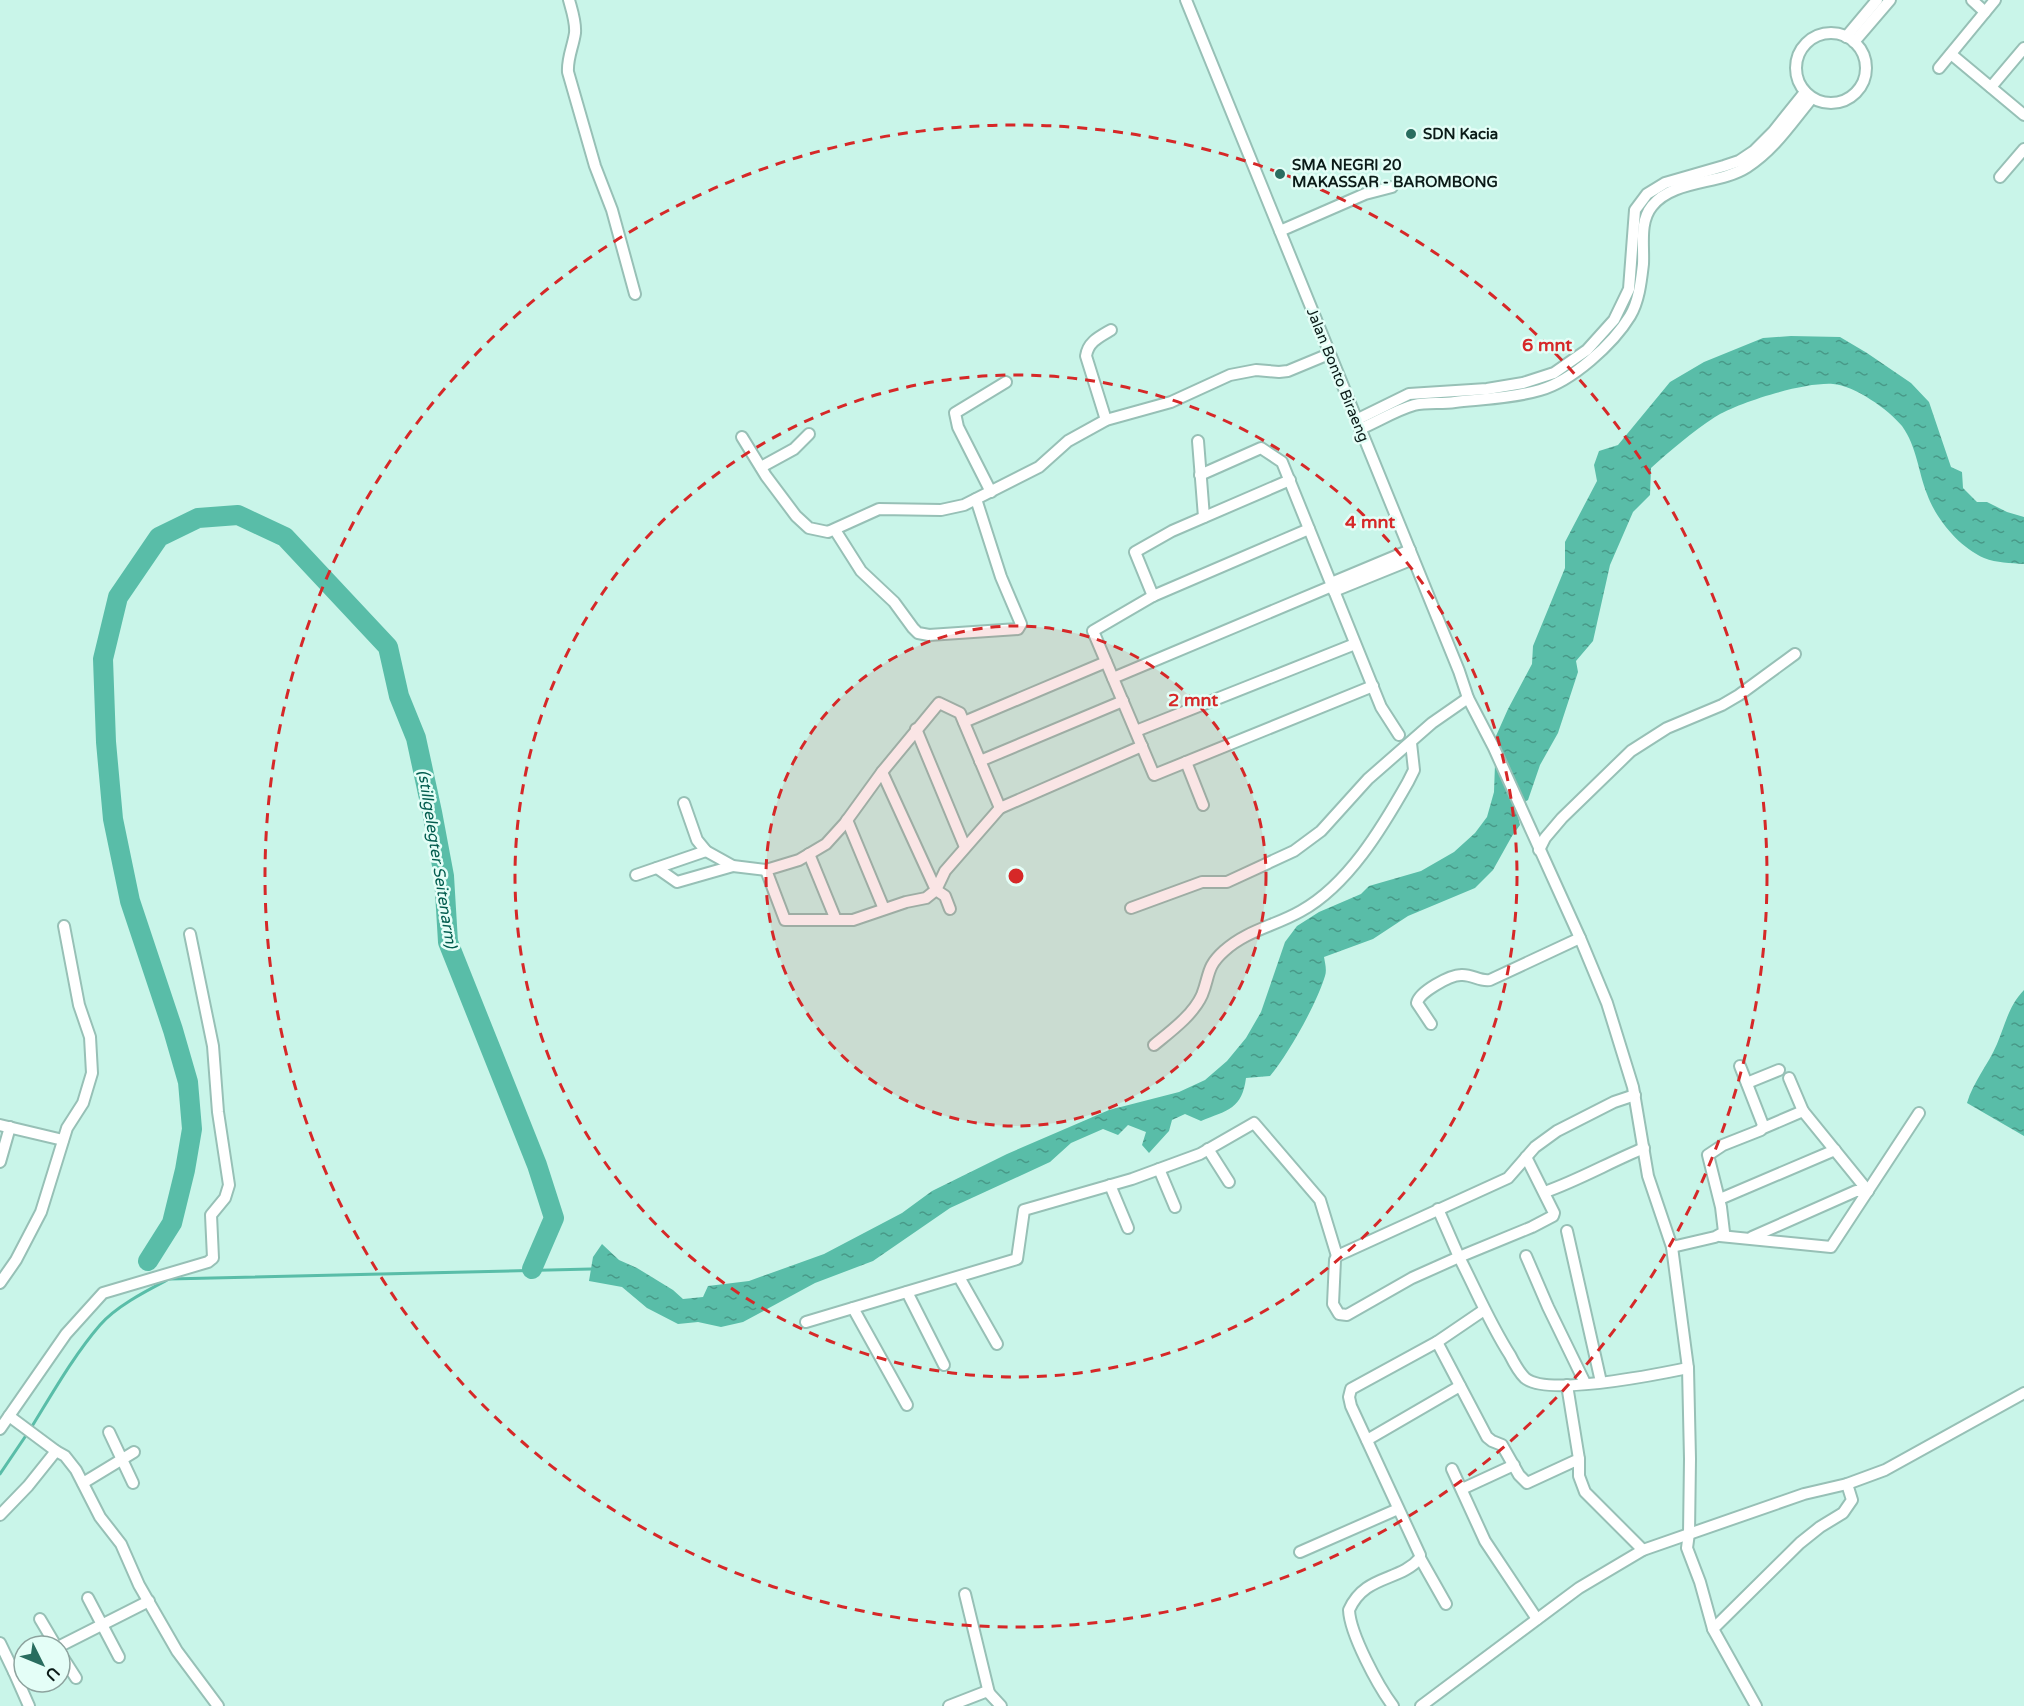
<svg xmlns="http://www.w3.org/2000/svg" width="2024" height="1706" viewBox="0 0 2024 1706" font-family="'Varela Round',sans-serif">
	<defs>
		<pattern id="water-ripples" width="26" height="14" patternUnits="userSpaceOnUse" patternTransform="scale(1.5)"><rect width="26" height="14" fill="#59bda8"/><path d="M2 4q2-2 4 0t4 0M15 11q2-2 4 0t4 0" fill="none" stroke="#489988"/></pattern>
	</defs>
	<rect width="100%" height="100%" fill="#c9f5e9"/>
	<g fill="url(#water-ripples)">
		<path d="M 1791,336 L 1840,337 L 1867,353 L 1911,383 L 1929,402 L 1951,467 L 1962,472 L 1963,488 L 1977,502 L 1987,502 L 2007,512 L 2024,517 L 2024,564 C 2010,563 1997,563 1984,558 C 1959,547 1936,519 1927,494 C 1918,471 1917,447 1902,426 C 1889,410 1854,385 1833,384 C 1804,382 1739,402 1715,417 C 1692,432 1671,450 1651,468 L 1650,495 L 1633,512 L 1610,565 L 1593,641 L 1576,661 L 1578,672 L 1558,733 L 1540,765 L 1528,800 L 1516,807 L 1520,825 L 1512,836 L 1493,870 L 1475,888 L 1408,916 L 1373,939 L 1324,957 C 1325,963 1327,970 1325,976 C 1317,1003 1288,1055 1270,1076 L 1246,1078 C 1242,1109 1228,1110 1201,1121 L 1185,1114 L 1172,1120 L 1169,1131 L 1149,1153 L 1142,1145 L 1146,1132 L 1128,1125 L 1118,1135 L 1103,1129 L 1071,1143 L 1050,1162 L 950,1208 L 873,1261 L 815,1283 L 743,1322 L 721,1327 L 698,1322 L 678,1324 L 647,1308 L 622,1287 L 589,1281 L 593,1257 L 602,1244 L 619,1260 L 637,1268 L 673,1290 L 683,1299 L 703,1297 L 708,1286 L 749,1281 L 824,1254 L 902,1213 L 932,1191 L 1007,1154 L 1109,1110 L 1179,1092 L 1205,1080 L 1227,1061 L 1246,1038 L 1261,1012 L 1285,942 L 1297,926 L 1319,912 L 1361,894 L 1369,886 L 1421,871 L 1454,852 L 1475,833 L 1487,817 L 1494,792 L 1496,736 L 1508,709 L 1532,664 L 1533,646 L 1565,568 L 1565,542 L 1597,481 L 1594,465 L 1599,451 L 1618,445 L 1670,382 L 1704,362 L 1763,338 Z"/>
		<path d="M 2024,990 L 2024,1136 L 1967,1103 C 1973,1082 1988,1065 1997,1044 C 2005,1025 2009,1005 2024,990 Z"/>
	</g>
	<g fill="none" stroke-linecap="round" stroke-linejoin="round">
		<g stroke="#59bda8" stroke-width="3">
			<path d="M 31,1428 C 52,1394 74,1355 100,1325 C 116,1306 148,1290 169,1279 L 591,1269"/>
			<path d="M 0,1474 L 27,1434"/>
		</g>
		<path stroke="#59bda8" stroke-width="20" d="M 148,1261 L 172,1223 L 185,1170 L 192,1129 L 188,1082 L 173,1030 L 130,901 L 113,819 L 106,742 L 103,659 L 118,597 L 159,537 L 198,518 L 238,515 L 285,537 L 388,647 L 399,696 L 416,738 L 432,812 L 444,876 L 448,942 L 537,1165 L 554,1218 L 532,1269"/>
		<defs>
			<g id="minor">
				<path d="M 569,0 C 572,11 576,22 575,33 C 573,47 567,58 568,72 L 595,166 L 612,210 L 635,294"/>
				<path d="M 1186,0 L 1459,671 L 1468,698 L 1494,748 L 1580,938 L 1607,1003 L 1633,1087 L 1648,1176 L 1672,1247 L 1688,1368 L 1690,1459 L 1689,1533 L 1687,1548 L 1700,1582 L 1713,1629"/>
				<path d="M 1972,0 L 1985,12"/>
				<circle cx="1831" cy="68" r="35"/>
				<path d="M 1846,37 L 1877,0"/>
				<path d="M 1854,42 L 1890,0"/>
				<path d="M 1951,54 L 2024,115"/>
				<path d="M 1939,68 L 1995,0"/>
				<path d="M 1991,87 L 2024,48"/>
				<path d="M 2000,177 L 2024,149"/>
				<path d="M 1280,231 L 1365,194 L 1392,187"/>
				<path d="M 1106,420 L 1086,356 C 1088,342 1099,337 1111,330"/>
				<path d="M 1356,420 L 1409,394 L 1487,389 L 1523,383 L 1554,373 L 1587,350 L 1614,320 L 1629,289 L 1635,210 L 1647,194 L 1665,183 L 1724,166 L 1739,161 L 1754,151 L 1773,132 L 1805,92"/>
				<path d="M 1360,429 C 1377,422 1396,410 1414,405 C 1427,402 1441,404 1455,402 C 1482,399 1513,398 1540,390 C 1572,381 1613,344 1630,316 C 1639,301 1641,281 1643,264 C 1644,245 1639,222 1652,206 C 1674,179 1719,185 1747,167 C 1774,150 1792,122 1812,98"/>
				<path d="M 742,437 L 766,476 L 796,516 L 809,528 L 828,532 L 879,509 L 941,510 L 964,505 L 1039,467 L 1068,441 L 1106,420 L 1171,402 L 1230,375 L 1256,370 L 1279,372 L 1288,371 L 1329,354"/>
				<path d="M 1198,441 L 1204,517"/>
				<path d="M 761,467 L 794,449 L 809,434"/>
				<path d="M 1200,475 L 1261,448 L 1282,462 L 1381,707 L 1399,735"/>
				<path d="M 991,492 L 958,427 L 955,413 L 1006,382"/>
				<path d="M 1309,529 L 1153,596 L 1093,631 L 1154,775 L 1373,686"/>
				<path d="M 835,530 L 861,571 L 894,602 L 913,628 L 918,633 L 929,635 L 1018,629 L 1021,624 L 1001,577 L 976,499"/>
				<path d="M 1331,583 L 1410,550"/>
				<path d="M 1334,591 L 1413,559"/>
				<path d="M 1153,596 L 1135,552 L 1172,531 L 1290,480"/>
				<path d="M 1113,678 L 1332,586"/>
				<path d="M 964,722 L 1106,662"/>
				<path d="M 916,729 L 965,847"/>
				<path d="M 1136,731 L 1355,644"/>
				<path d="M 980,761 L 1123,701"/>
				<path d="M 1186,762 L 1203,805"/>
				<path d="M 882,772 L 936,890 L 945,896 L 950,909"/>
				<path d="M 684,803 L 697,840 L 706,851 L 733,866 L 766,870 L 799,860 L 826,844 L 845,823 L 882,772 L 939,703 L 960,713 L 1000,808"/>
				<path d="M 847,820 L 884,909"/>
				<path d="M 1539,850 L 1545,838 L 1562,818 L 1631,751 L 1667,728 L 1722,705 L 1739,695 L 1795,654"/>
				<path d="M 809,854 L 836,920"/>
				<path d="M 657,868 L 677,882 L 733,866"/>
				<path d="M 766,870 L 785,920 L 853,920 L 906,902 L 926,898 L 936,890 L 945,871 L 1000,808 L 1142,746"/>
				<path d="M 636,875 L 706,851"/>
				<path d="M 1131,908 L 1202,882 L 1227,882 L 1294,851 L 1321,831 L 1368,779 L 1432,723 L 1468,698"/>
				<path d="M 1431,1024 L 1417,1003 C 1419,992 1450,975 1461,975 C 1472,974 1480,982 1490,980 L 1580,938"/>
				<path d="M 1154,1045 C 1171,1031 1193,1015 1202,995 C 1210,975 1206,967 1224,951 C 1247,930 1275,926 1301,911 C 1348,885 1382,828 1408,782 L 1414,770 L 1411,743"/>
				<path d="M 1789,1078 L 1803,1111"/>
				<path d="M 1747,1083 L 1779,1070"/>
				<path d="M 1635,1095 L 1614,1102 L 1557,1131 L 1535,1147 L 1508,1178 L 1337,1256 L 1335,1260 L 1333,1304 L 1339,1314 L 1347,1315 L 1412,1278 L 1459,1257 C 1476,1290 1490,1324 1510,1355 C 1514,1363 1519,1372 1525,1378 C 1547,1397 1659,1374 1688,1368"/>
				<path d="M 0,1125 L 63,1140"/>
				<path d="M 1761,1129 L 1803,1111 L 1868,1191"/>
				<path d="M 1208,1149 L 1229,1182"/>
				<path d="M 0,1162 L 10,1127"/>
				<path d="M 1159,1169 L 1175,1207"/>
				<path d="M 1110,1185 L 1128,1228"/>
				<path d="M 1545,1192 C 1579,1180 1610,1162 1644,1148"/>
				<path d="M 1720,1199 L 1835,1150"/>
				<path d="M 1438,1209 L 1459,1257 L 1532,1227 L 1553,1216 L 1554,1213 L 1526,1157"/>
				<path d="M 1567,1231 L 1601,1382"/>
				<path d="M 1720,1236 L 1831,1247 L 1919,1113"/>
				<path d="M 1752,1237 L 1856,1191 L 1868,1191"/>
				<path d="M 1672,1247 L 1715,1237 L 1724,1232 L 1721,1207 L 1708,1155 L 1723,1145 L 1761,1130 L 1763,1125 L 1740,1066"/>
				<path d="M 1526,1256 L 1548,1307 L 1585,1383"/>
				<path d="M 959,1277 L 997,1344"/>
				<path d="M 0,1283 L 16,1260 L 41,1212 L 67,1128 L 83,1103 L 92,1073 L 90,1037 L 79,1005 L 64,926"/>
				<path d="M 907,1292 L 944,1365"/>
				<path d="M 853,1308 L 907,1405"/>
				<path d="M 806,1322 L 1017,1259 L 1024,1210 L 1132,1179 L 1200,1154 L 1254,1123 L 1320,1200 L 1337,1256"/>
				<path d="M 1437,1342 L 1487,1437 L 1492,1441 L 1502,1445 L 1519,1475 L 1527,1483 L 1579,1459 L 1567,1385"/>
				<path d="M 9,1416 L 56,1451"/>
				<path d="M 0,1429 L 66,1334 L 103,1293 L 208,1262 L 213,1258 L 211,1215 L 225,1198 L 229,1185 L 218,1112 L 213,1046 L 190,934"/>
				<path d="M 109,1432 L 133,1483"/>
				<path d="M 1367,1440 L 1460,1386"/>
				<path d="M 1579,1459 L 1579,1476 L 1585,1492 L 1643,1550"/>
				<path d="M 1452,1469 L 1485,1541 L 1537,1619"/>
				<path d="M 83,1483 L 134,1452"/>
				<path d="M 1462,1489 L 1514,1465"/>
				<path d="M 0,1515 L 28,1486 L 56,1451 L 65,1456 L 76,1470 L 100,1517 L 121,1544 L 139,1585 L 177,1651 L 218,1706"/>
				<path d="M 1300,1552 L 1398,1509"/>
				<path d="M 965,1594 L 989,1693"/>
				<path d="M 88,1598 L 119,1657"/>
				<path d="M 1446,1604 L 1420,1558 L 1420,1555 L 1351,1406 L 1349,1397 L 1351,1389 L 1437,1342 L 1484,1310"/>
				<path d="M 40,1619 L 56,1646"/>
				<path d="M 0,1643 L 14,1672"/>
				<path d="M 60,1646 L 149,1601"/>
				<path d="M 60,1653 L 76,1678"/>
				<path d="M 24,1666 L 14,1672 L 29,1706"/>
				<path d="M 949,1706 L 985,1692 L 989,1693 L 1001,1706"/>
				<path d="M 1393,1706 C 1378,1686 1350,1634 1349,1610 C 1365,1574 1400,1582 1420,1558"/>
				<path d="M 1421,1706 L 1579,1588 L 1643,1550 L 1804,1494 L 1847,1484 L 1885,1470 L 2024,1393"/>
				<path d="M 1756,1706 L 1713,1629 L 1800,1543 L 1820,1527 L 1843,1513 L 1852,1500 L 1847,1484"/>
			</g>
		</defs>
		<use href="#minor" stroke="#97c0b6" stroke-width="14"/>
		<use href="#minor" stroke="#fff" stroke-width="10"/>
	</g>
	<circle cx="1016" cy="876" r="250" fill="#d62828" fill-opacity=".12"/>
	<g fill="none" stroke="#d62828" stroke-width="3" stroke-dasharray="10 8">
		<circle cx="1016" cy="876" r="250"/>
		<circle cx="1016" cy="876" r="501"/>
		<circle cx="1016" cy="876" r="751"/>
	</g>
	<g fill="#296d5f" stroke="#e4fef7" stroke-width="2">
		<circle cx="1411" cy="134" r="6"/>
		<circle cx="1280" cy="174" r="6"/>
	</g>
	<g text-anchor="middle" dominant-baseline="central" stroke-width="5" stroke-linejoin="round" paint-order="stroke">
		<g font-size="15" font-weight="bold" fill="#0b1b18" stroke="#e4fef7" text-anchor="start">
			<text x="1423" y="134">SDN Kacia</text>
			<text x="1292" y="165">SMA NEGRI 20<tspan x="1292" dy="17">MAKASSAR - BAROMBONG</tspan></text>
		</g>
		<g font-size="15" fill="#0b1b18" stroke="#e4fef7">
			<text transform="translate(1338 375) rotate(68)">Jalan Bonto Biraeng</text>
		</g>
		<g font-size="16" font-style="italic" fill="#025c4e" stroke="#e4fef7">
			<text transform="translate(437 859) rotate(81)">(stillgelegter Seitenarm)</text>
		</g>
	</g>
	<circle cx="1016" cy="876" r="9" fill="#d62828" stroke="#e4fef7" stroke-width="3"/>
	<g font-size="18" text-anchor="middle" font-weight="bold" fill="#d62828" stroke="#e4fef7" stroke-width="5" stroke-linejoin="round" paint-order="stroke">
		<text x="1547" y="351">6 mnt</text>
		<text x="1370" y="528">4 mnt</text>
		<text x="1193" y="706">2 mnt</text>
	</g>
	<g transform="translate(42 1664) rotate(133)"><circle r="28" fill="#e4fef7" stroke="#8da39e" stroke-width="1.5"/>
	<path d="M0-4.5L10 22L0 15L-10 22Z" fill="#296d5f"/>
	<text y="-9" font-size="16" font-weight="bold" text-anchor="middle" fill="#0b1b18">U</text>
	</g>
</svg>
